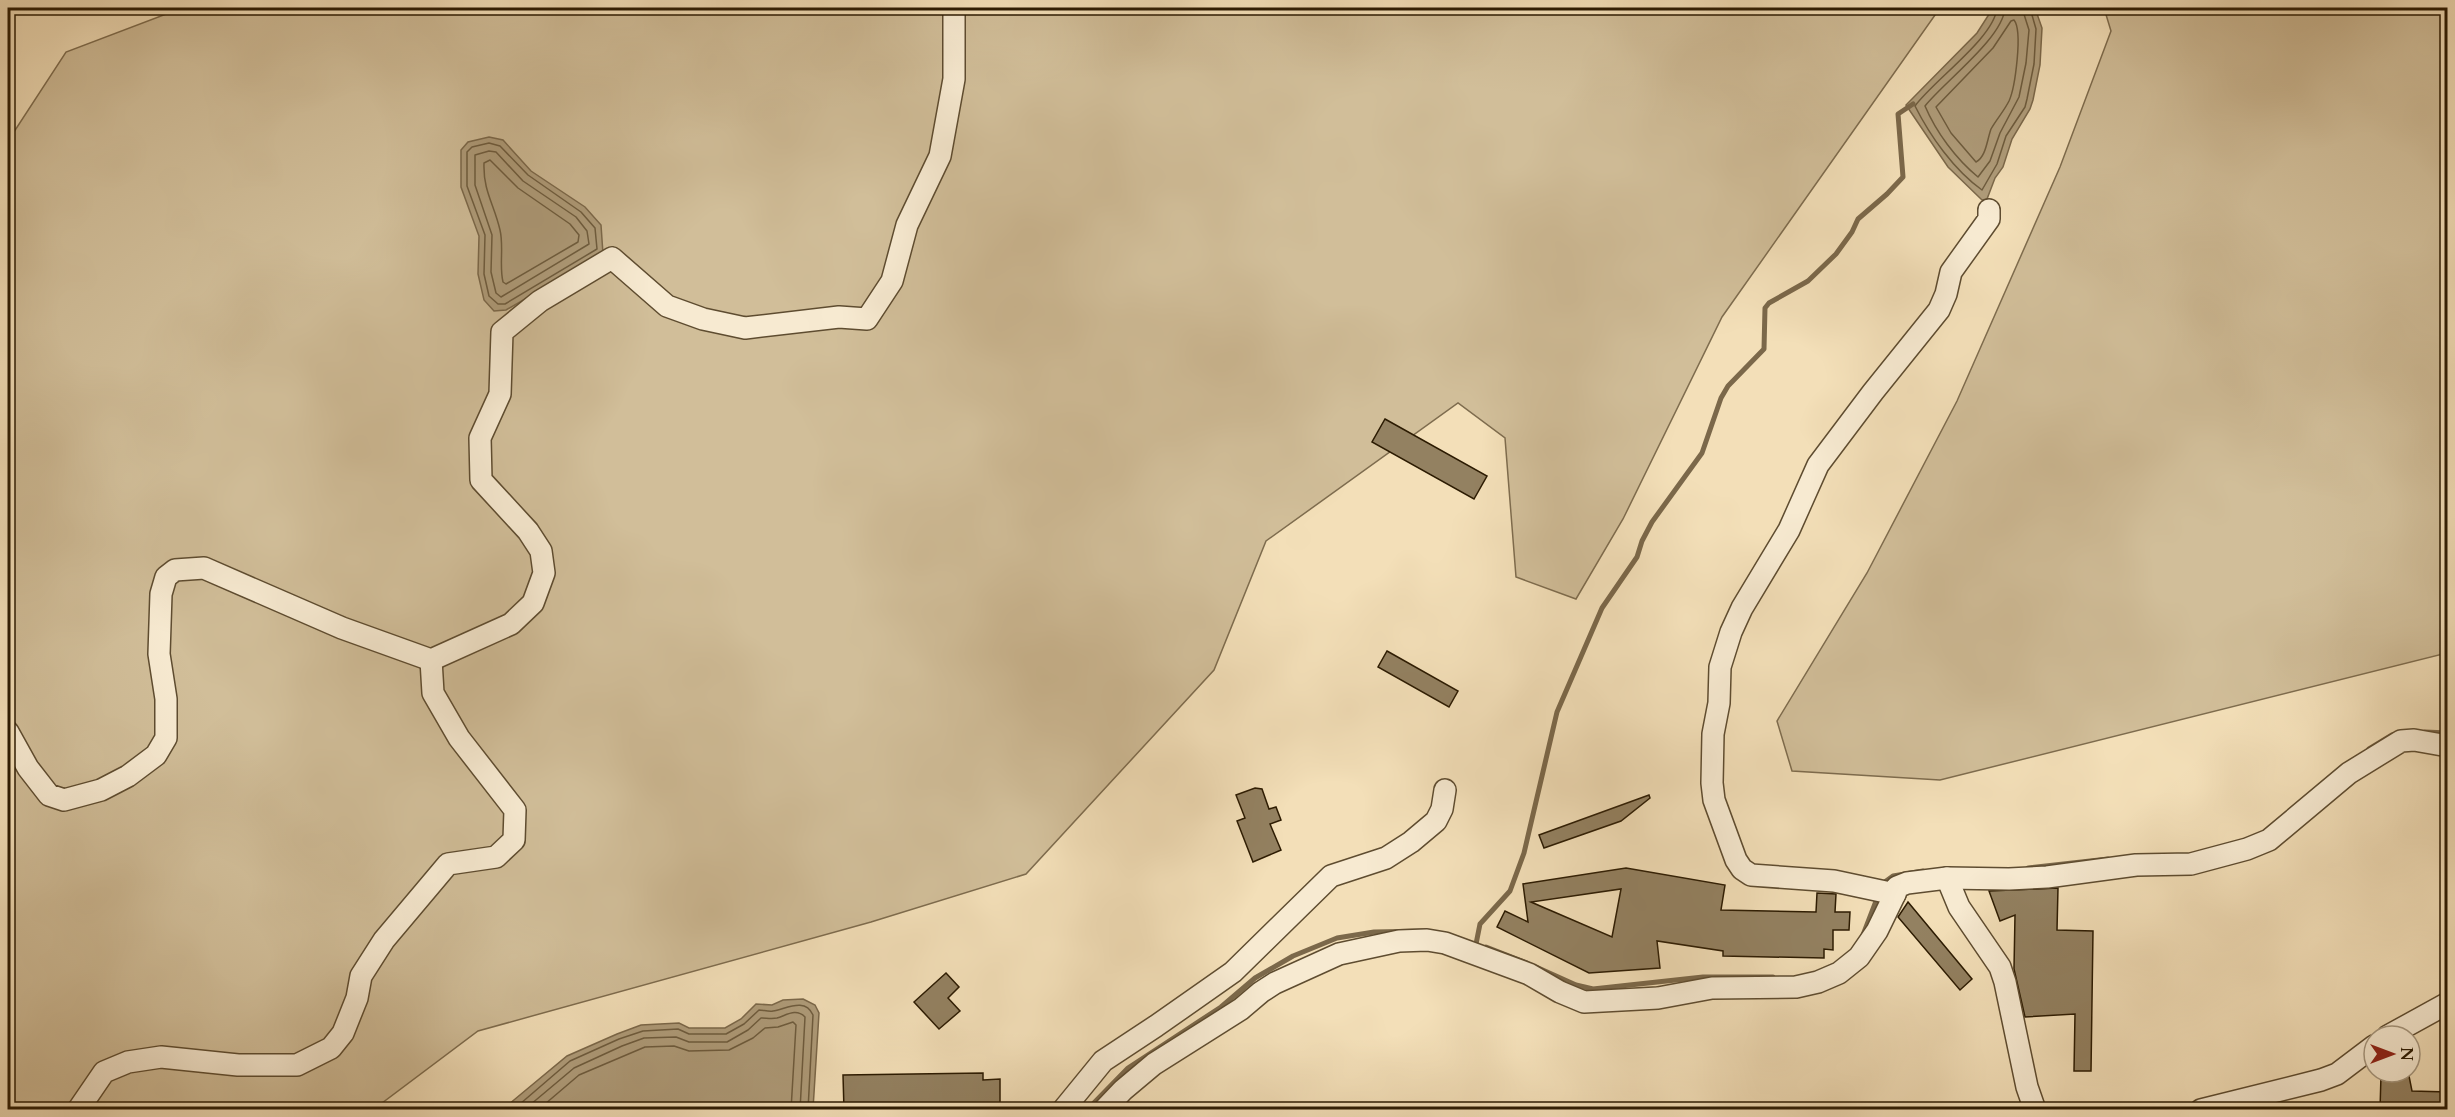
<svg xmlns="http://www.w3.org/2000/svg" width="2455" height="1117" viewBox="0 0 2455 1117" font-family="Cardo,serif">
	<rect width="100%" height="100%" fill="#f3dfb8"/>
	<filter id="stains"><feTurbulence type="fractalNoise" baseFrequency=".00333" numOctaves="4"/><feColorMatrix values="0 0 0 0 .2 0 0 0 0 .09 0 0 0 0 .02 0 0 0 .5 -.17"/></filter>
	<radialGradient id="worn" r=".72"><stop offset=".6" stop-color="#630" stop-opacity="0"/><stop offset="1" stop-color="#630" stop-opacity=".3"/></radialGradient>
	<g fill="#d1be99" stroke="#7e6c4e" stroke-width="1.5">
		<path d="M 182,8 L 1940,8 L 1722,317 L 1623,519 L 1576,599 L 1516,577 L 1505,438 L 1458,403 L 1266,541 L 1214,670 L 1026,874 L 871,922 L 478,1031 L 374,1109 L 8,1109 L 8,141 L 66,52 Z"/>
		<path d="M 2104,8 L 2447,8 L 2447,653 L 1940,780 L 1792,771 L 1777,721 L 1867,573 L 1957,401 L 2060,167 L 2111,31 Z"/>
	</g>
	<g fill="#af9c7a" stroke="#7b684a" stroke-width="1.5">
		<path d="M 1993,8 L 2035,8 L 2042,28 L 2040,65 L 2033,100 L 2030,109 L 2012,139 L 2003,167 L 1995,178 L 1987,199 L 1982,200 L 1948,167 L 1906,105 L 1977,33 Z"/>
		<path d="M 489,137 L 503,140 L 531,171 L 585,207 L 601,225 L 603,254 L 506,310 L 494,311 L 484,300 L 478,274 L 479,236 L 461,187 L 461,150 L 468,142 Z"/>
		<path d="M 803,999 L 815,1005 L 819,1013 L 813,1109 L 503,1109 L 567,1056 L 617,1034 L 641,1025 L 679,1023 L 689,1028 L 725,1028 L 741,1019 L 756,1004 L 772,1005 L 783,1000 Z"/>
	</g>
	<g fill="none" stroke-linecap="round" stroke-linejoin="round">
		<g stroke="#6e5c3e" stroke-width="1.5">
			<path d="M 1997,8 C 1994,38 1934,80 1915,106 C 1930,136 1954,170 1982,190 L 1997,164 L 2006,136 L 2025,107 L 2027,99 L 2034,64 L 2036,29 L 2030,8"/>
			<path d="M 2005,8 C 2003,38 1944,82 1925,106 C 1936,132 1956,159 1978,177 L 1990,161 L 2000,133 L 2019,97 L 2026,63 L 2029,30 L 2022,8"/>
			<path d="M 2014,20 C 2023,31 2015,88 2009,101 C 2004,111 1996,120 1991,129 C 1987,140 1986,157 1976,162 L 1951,133 L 1936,107 L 1993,48 L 2011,21 Z"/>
			<path d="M 489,143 L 500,146 L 528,175 L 581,212 L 595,228 L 597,249 L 505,304 L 498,304 L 489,296 L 484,274 L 485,235 L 467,186 L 467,152 L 472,147 Z"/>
			<path d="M 489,151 L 496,152 L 523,181 L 576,217 L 587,231 L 589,244 L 501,297 L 496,293 L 491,272 L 492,235 L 475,185 L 475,155 Z"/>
			<path d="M 490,160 L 518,188 L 570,224 L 579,235 L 578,242 L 506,284 L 503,282 C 499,265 504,247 500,230 C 494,204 483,191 484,163 Z"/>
			<path d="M 513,1110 L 570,1061 L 619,1039 L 643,1031 L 678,1029 L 689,1034 L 726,1034 L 744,1024 L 759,1010 C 763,1010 769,1012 773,1011 C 786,1009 805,997 813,1015 L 808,1110"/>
			<path d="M 524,1110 L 574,1068 L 622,1046 L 644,1038 L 676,1037 L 689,1042 L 727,1042 L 748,1030 L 761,1018 C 766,1018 772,1019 777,1018 C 787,1015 796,1008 805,1017 L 800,1110"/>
			<path d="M 538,1110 L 579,1075 L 645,1047 L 674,1046 L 689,1051 L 729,1050 L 753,1038 L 765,1028 L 778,1027 L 793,1022 L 796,1025 L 791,1110"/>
		</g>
		<g stroke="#7b684a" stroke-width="5">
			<path d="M 2425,732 L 2448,733"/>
			<path d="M 2369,749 L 2392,735"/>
			<path d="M 2028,868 L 2108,859"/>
			<path d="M 1882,884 L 1893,876 L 1923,871"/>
			<path d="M 1863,935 L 1878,896"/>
			<path d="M 1476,944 L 1480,924 L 1510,891 L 1524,853 L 1557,712 L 1602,608 L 1637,557 L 1642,541 L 1652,522 L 1702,453 L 1721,398 L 1728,386 L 1764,349 L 1765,308 L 1769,303 L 1808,281 L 1836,254 L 1852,232 L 1858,219 L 1887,194 L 1903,177 L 1898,114 L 1913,104"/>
			<path d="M 1486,947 L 1527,963"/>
			<path d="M 1536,967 L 1576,985 L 1593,989 L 1703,977 L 1773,977"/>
			<path d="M 1087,1110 L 1128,1068 L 1221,1007 L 1255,978 L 1293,956 L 1337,938 L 1374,932 L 1425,931"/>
		</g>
	</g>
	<g fill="#938161" stroke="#2c1b02" stroke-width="1.5" fill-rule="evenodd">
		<path d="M 1385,419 L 1487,476 L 1474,499 L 1372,442 Z"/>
		<path d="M 1387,651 L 1458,691 L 1449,707 L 1378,667 Z"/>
		<path d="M 1255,788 L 1262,789 L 1269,809 L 1276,807 L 1281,820 L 1270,824 L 1281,850 L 1253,862 L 1237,821 L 1245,818 L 1236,795 Z"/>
		<path d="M 1649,795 L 1650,798 L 1621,821 L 1544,848 L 1539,835 Z"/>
		<path d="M 1626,868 L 1725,885 L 1721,910 L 1816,912 L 1817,893 L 1836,894 L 1835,912 L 1850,912 L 1849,930 L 1833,930 L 1833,950 L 1824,949 L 1824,958 L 1723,956 L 1723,951 L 1657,941 L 1660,968 L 1589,973 L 1497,927 L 1505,911 L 1528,922 L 1523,884 ZM 1621,889 L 1612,937 L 1531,902 Z"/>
		<path d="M 2058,888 L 2057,930 L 2093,931 L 2091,1071 L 2074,1071 L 2075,1014 L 2025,1017 L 2014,969 L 2015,915 L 2000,921 L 1989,891 Z"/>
		<path d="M 1908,902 L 1972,979 L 1960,990 L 1898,917 Z"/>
		<path d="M 946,973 L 959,987 L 948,998 L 960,1011 L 939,1029 L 914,1002 Z"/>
		<path d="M 983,1073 L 983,1080 L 1000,1079 L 1000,1110 L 844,1110 L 843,1075 Z"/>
		<path d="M 2396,1074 L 2409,1076 L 2412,1091 L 2448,1092 L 2448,1110 L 2380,1110 L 2381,1075 Z"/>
	</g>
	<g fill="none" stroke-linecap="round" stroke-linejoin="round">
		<defs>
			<g id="street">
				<path d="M 1989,210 L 1989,219 L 1951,272 L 1946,294 L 1939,310 L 1873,392 L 1818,465 L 1789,530 L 1742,608 L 1731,632 L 1720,667 L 1719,703 L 1713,734 L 1712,783 L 1714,800 L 1736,860 L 1742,869 L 1751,875 L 1834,881 L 1895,894 L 1897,887 L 1907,883 L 1947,878 L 2009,879 L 2047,877 L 2136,865 L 2191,864 L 2247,849 L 2269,840 L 2349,773 L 2401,741 L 2414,740 L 2448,746"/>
				<path d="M 8,732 L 28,768 L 49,795 L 64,800 L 101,790 L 128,776 L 156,755 L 166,738 L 166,699 L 159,654 L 161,594 L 166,577 L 175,570 L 204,568 L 342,628 L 431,660 L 511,624 L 533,603 L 544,573 L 541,551 L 528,531 L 481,480 L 480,438 L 500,394 L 502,332 L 540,301 L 612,258 L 667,306 L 703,319 L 745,328 L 839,317 L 867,319 L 892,281 L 907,225 L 940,156 L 954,79 L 954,8"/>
				<path d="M 1947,878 L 1959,907 L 2000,967 L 2005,982 L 2027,1087 L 2035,1110"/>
				<path d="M 2388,1036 L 2448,1003"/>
				<path d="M 78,1110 L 104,1072 L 128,1062 L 161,1057 L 238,1065 L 297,1065 L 331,1048 L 343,1033 L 357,998 L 361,976 L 384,940 L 448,864 L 496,857 L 514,840 L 515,810 L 459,738 L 433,693 L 431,660"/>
				<path d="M 1063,1110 L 1103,1061 L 1156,1026 L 1233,972 L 1331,876 L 1386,858 L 1411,842 L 1436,821 L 1442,809 L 1445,790"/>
				<path d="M 1104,1110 L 1123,1090 L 1154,1064 L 1241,1009 L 1261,992 L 1275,983 L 1339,954 L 1399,941 L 1427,940 L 1445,943 L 1529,974 L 1560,992 L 1584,1002 L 1658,998 L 1712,988 L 1796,987 L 1818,982 L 1839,973 L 1859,957 L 1877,931 L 1895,894"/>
				<path d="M 2201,1110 L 2321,1080 L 2337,1074 L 2374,1046"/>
			</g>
		</defs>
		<use href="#street" stroke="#5e4c30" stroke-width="24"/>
		<use href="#street" stroke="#f7ead1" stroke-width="21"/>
	</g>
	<rect width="2455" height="1117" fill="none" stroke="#f3dfb8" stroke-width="30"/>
	<rect x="9" y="9" width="2437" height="1099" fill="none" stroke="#2c1b02" stroke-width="3"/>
	<rect x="15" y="15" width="2425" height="1087" fill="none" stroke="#2c1b02" stroke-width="1.5"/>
	<g transform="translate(2392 1054) rotate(90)"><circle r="28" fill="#f7ead1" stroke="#a6977e" stroke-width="1.5"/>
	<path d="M0-4.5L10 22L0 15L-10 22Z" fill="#8f2418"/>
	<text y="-9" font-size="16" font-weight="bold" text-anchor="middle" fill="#2c1b02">N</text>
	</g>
	<rect width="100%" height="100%" filter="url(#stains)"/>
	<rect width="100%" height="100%" fill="url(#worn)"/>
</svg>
